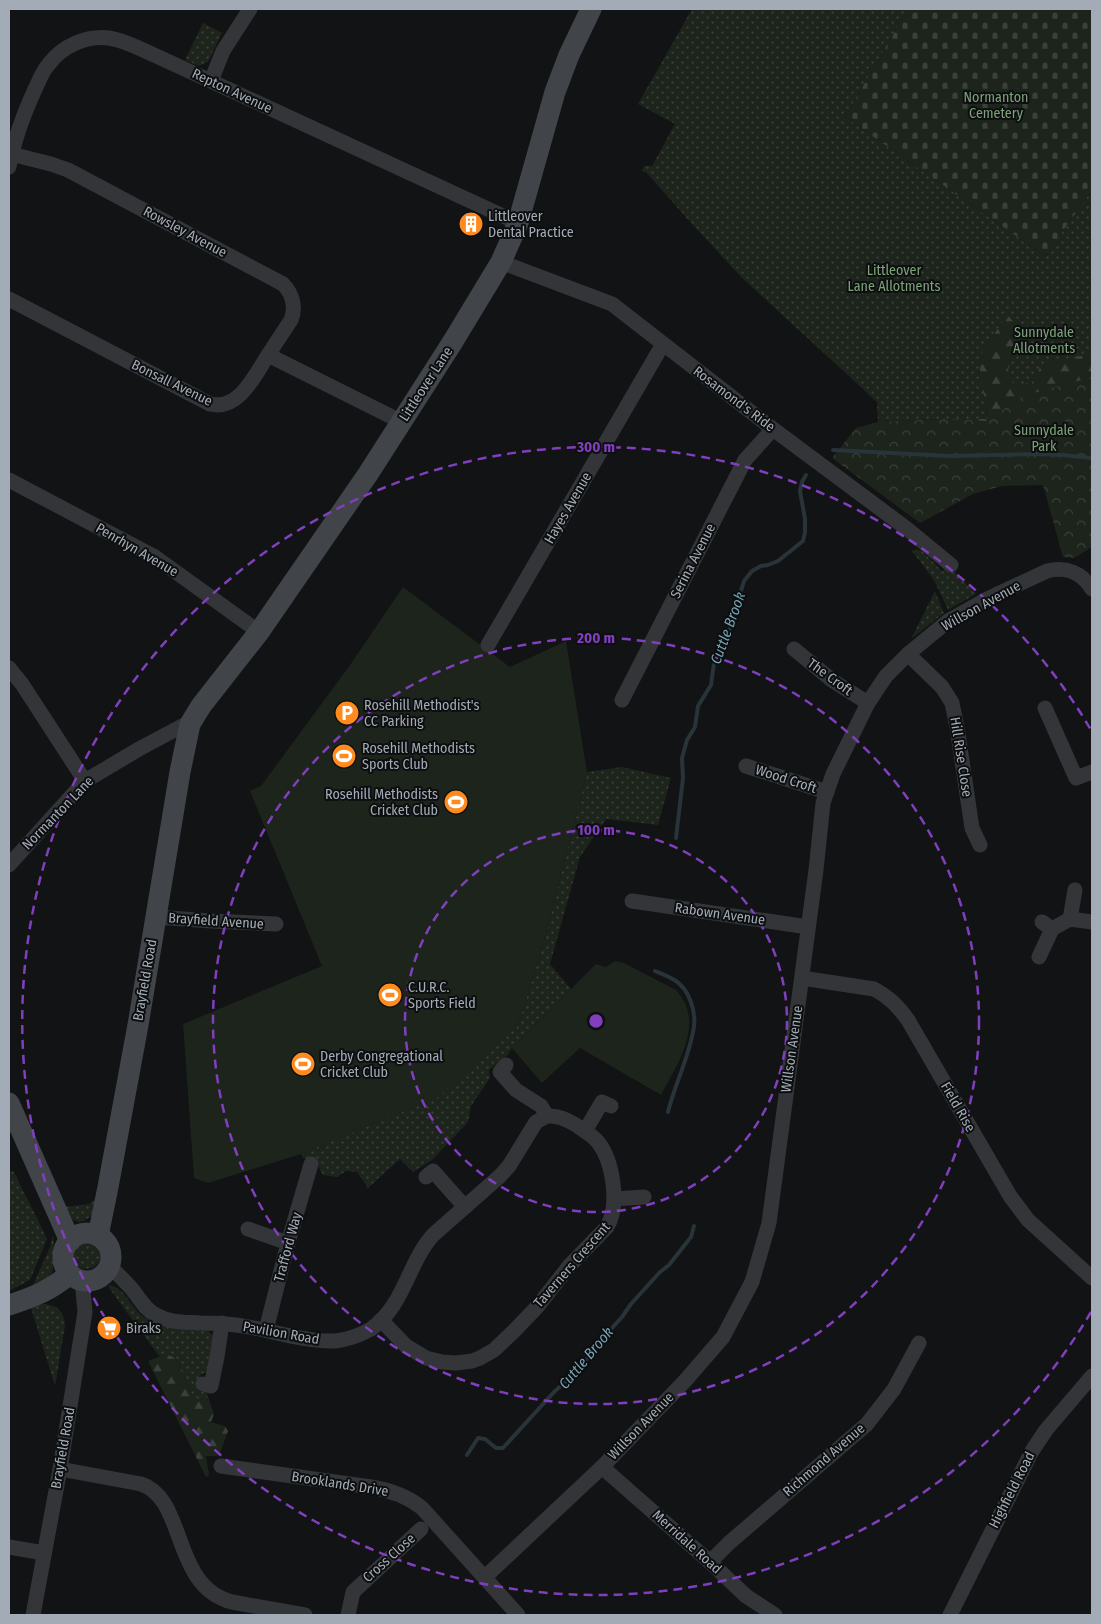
<svg xmlns="http://www.w3.org/2000/svg" width="1101" height="1624" viewBox="0 0 1101 1624" font-family="'Fira Sans Condensed',sans-serif">
	<defs>
		<pattern id="grass-dots" width="8" height="8" patternUnits="userSpaceOnUse" patternTransform="scale(1.25)"><rect width="8" height="8" fill="#1c241c"/><path d="M2 2h.1M6 6h.1" fill="none" stroke="#3a413b" stroke-width="1.8" stroke-linecap="round"/></pattern>
		<pattern id="forest-firs" width="22" height="20" patternUnits="userSpaceOnUse" patternTransform="scale(1.25)"><rect width="22" height="20" fill="#1c241c"/><path d="M5 1l3.5 6h-7zM16 11l3.5 6h-7z" fill="#3a413b"/></pattern>
		<pattern id="cemetery-stones" width="16" height="16" patternUnits="userSpaceOnUse" patternTransform="scale(1.25)"><rect width="16" height="16" fill="#1c241c"/><path d="M2 7V4a2 2 0 0 1 4 0v3zM10 15v-3a2 2 0 0 1 4 0v3z" fill="#3a413b"/></pattern>
		<pattern id="park-crowns" width="20" height="18" patternUnits="userSpaceOnUse" patternTransform="scale(1.25)"><rect width="20" height="18" fill="#1c241c"/><path d="M2 6a3 3 0 1 1 6 0M12 15a3 3 0 1 1 6 0" fill="none" stroke="#3a413b"/></pattern>
	</defs>
	<rect width="100%" height="100%" fill="#121314"/>
	<g fill="url(#grass-dots)">
		<path d="M 692,9 L 908,9 L 845,117 L 1045,256 L 1092,190 L 1092,377 L 986,409 L 988,420 L 944,419 L 878,422 L 877,402 L 741,277 L 683,214 L 647,173 L 642,171 L 644,166 L 652,166 L 675,124 L 638,104 Z"/>
		<path d="M 203,23 L 222,33 L 208,62 L 199,66 L 185,60 Z"/>
		<path d="M 916,549 L 922,551 L 942,571 L 949,566 L 976,594 L 948,610 L 934,580 L 912,551 Z"/>
		<path d="M 935,591 L 944,613 L 911,639 Z"/>
		<path d="M 622,767 L 671,778 L 658,825 L 606,819 L 580,857 L 550,964 L 571,989 L 512,1048 L 508,1055 L 489,1070 L 490,1078 L 471,1106 L 468,1122 L 432,1160 L 413,1172 L 400,1159 L 368,1188 L 357,1172 L 346,1171 L 337,1177 L 323,1175 L 320,1170 L 317,1161 L 303,1158 L 301,1154 L 345,1135 L 518,1026 L 547,930 L 587,772 Z"/>
		<path d="M 9,1171 L 14,1172 C 24,1194 37,1216 47,1239 L 30,1280 L 9,1291 Z"/>
		<path d="M 99,1195 L 93,1215 L 84,1221 L 79,1222 L 70,1219 L 64,1207 L 90,1204 Z"/>
		<path d="M 53,1234 C 54,1247 58,1267 48,1278 C 42,1284 23,1293 14,1299 L 33,1285 L 50,1247 Z"/>
		<circle cx="86" cy="1254" r="15"/>
		<path d="M 109,1285 C 125,1288 129,1304 140,1314 C 155,1328 187,1327 207,1329 L 213,1336 L 208,1372 L 201,1374 L 197,1390 L 207,1393 L 208,1397 L 205,1400 L 195,1399 C 184,1386 183,1348 159,1356 L 109,1288 Z"/>
		<path d="M 40,1304 C 57,1304 64,1310 65,1326 L 55,1386 L 31,1308 Z"/>
	</g>
	<g fill="url(#forest-firs)">
		<path d="M 1007,315 L 1014,322 L 1021,340 L 1015,348 L 1008,370 L 1014,387 L 1032,382 L 1033,390 C 1040,360 1041,362 1070,358 C 1079,356 1085,354 1092,356 L 1092,406 L 1031,426 L 945,419 L 988,419 L 981,379 L 979,357 Z"/>
		<path d="M 166,1354 C 185,1359 184,1385 195,1398 L 205,1400 L 208,1397 L 214,1414 L 211,1422 L 225,1426 L 228,1431 L 219,1456 L 206,1456 L 209,1476 L 206,1477 L 148,1361 Z"/>
	</g>
	<path fill="url(#cemetery-stones)" d="M 908,9 L 1092,9 L 1092,190 L 1045,256 L 845,117 Z"/>
	<path fill="url(#park-crowns)" d="M 1092,377 L 1092,547 L 1074,558 L 1063,557 L 1043,485 L 1002,486 L 973,494 L 920,523 L 832,458 L 856,428 L 878,422 L 944,419 L 987,421 L 1023,396 Z"/>
	<g fill="#1c241c">
		<path d="M 403,587 L 510,667 L 566,641 L 587,772 L 547,930 L 518,1026 L 437,1098 L 301,1154 L 208,1183 L 194,1178 L 183,1024 L 322,966 L 250,791 L 261,786 L 350,665 Z"/>
		<path d="M 615,961 L 624,963 L 676,990 C 706,1023 678,1063 661,1095 L 580,1048 L 542,1083 L 512,1048 L 596,964 L 606,967 Z"/>
	</g>
	<g fill="none" stroke-linecap="round" stroke-linejoin="round">
		<g stroke="#283439" stroke-width="4">
			<path d="M 833,450 L 950,456 L 1037,454 L 1063,455 L 1092,458"/>
			<path d="M 676,838 L 683,778 L 682,758 L 687,740 L 695,727 L 698,706 L 711,685 L 714,663 L 723,651 L 744,581 L 752,571 L 761,566 L 768,565 L 778,561 L 803,541 L 805,532 L 805,519 L 800,491 L 802,482 L 806,475"/>
			<path d="M 655,971 C 662,974 670,977 676,981 C 689,990 696,1011 694,1026 C 690,1056 675,1083 668,1112"/>
			<path d="M 467,1455 L 478,1438 L 485,1439 L 496,1448 L 503,1448 L 554,1392 L 581,1368 L 593,1349 L 622,1317 L 631,1304 L 660,1272 L 669,1265 L 691,1237 L 694,1226"/>
		</g>
		<g stroke="#333539" stroke-width="15">
			<path d="M 211,81 L 223,51 L 250,9"/>
			<path d="M 11,154 L 51,164 L 68,170 L 283,284 C 293,294 296,308 291,320 L 268,355"/>
			<path d="M 9,167 C 14,139 24,113 36,87 C 40,79 43,70 49,64 C 62,46 87,35 109,38 C 124,40 138,48 152,54 L 518,223"/>
			<path d="M 501,262 L 612,304 L 773,429 L 906,528 L 951,565"/>
			<path d="M 9,299 L 210,404 C 239,411 255,375 268,355 L 402,422"/>
			<path d="M 9,480 L 155,557 L 259,632"/>
			<path d="M 488,645 L 663,344"/>
			<path d="M 794,649 L 833,681 L 868,703"/>
			<path d="M 908,654 L 942,687 L 952,703 L 957,727 L 972,828 L 980,845"/>
			<path d="M 9,668 L 22,684 L 85,781"/>
			<path d="M 622,700 L 745,460 L 773,429"/>
			<path d="M 1045,708 L 1076,778 L 1092,772"/>
			<path d="M 746,766 L 827,792"/>
			<path d="M 9,865 L 85,781 L 139,749 L 182,726 L 190,724"/>
			<path d="M 632,901 L 808,927"/>
			<path d="M 156,917 L 211,921 L 276,924"/>
			<path d="M 1070,919 L 1075,890"/>
			<path d="M 1052,929 L 1070,919 L 1092,922"/>
			<path d="M 1039,957 L 1052,929 L 1042,922"/>
			<path d="M 802,978 L 874,989 C 889,997 898,1006 908,1020 L 1010,1196 L 1028,1220 L 1092,1278"/>
			<path d="M 585,1131 L 602,1102 L 611,1106"/>
			<path d="M 426,1177 L 433,1171 L 465,1207"/>
			<path d="M 614,1199 L 644,1197"/>
			<path d="M 248,1229 L 288,1243"/>
			<path d="M 109,1266 C 117,1273 124,1280 131,1288 C 139,1297 144,1309 156,1315 C 170,1323 185,1322 200,1323 C 217,1323 233,1324 249,1327 C 277,1332 307,1342 335,1341 C 347,1340 360,1335 371,1329 C 404,1306 408,1263 433,1235 L 500,1176 L 509,1166 L 536,1122 L 547,1116"/>
			<path d="M 381,1320 L 406,1346 L 426,1358 L 442,1362 L 456,1363 L 472,1361 L 480,1358 L 494,1350 L 514,1331 L 537,1307 L 570,1265 L 607,1227 C 620,1205 613,1161 598,1142 C 592,1135 583,1130 576,1125 C 567,1120 558,1115 547,1116 L 541,1106 L 516,1090 L 500,1072 L 506,1065"/>
			<path d="M 266,1330 L 288,1243 L 311,1164"/>
			<path d="M 203,1384 L 211,1386 L 217,1357 L 222,1323"/>
			<path d="M 221,1466 L 371,1487 C 390,1490 407,1496 422,1508 L 518,1615"/>
			<path d="M 602,1467 L 710,1562 L 746,1596 L 775,1615"/>
			<path d="M 60,1469 L 141,1484 C 187,1499 171,1586 232,1602 L 305,1615"/>
			<path d="M 9,1547 L 44,1553"/>
			<path d="M 710,1562 L 729,1543 L 867,1424 L 894,1389 L 919,1343"/>
			<path d="M 485,1577 L 602,1467 L 684,1382 L 723,1337 L 752,1282 L 769,1223 L 816,870 L 823,803 L 833,774 L 868,703 L 886,676 L 908,654 L 948,621 L 987,599 L 1047,571 C 1066,566 1082,573 1092,589"/>
			<path d="M 33,1615 L 60,1469 L 85,1312 L 82,1281"/>
			<path d="M 348,1615 L 353,1592 L 421,1529"/>
			<path d="M 950,1615 L 1032,1451 L 1046,1430 L 1092,1376"/>
		</g>
		<g stroke="#41454a" stroke-width="21">
			<path d="M 9,1103 L 70,1241"/>
			<circle cx="87" cy="1257" r="24"/>
			<path d="M 98,1236 L 108,1187 L 138,1025 L 180,772 L 190,724 L 201,706 L 259,632 L 368,474 L 452,343 L 501,262 L 518,223 L 555,92 L 569,55 L 591,9"/>
			<path d="M 9,1305 C 34,1297 49,1291 70,1274"/>
		</g>
	</g>
	<g fill="none" stroke="#813fbe" stroke-width="2.5" stroke-dasharray="9 6">
		<circle cx="596" cy="1021" r="191"/>
		<circle cx="596" cy="1021" r="383"/>
		<path d="M1091 1312A574 574 0 1 1 1091 730"/>
	</g>
	<defs>
		<symbol id="building-disc" viewBox="-11 -11 22 22"><circle r="9.5" fill="#ff8b1f" stroke="#0d0e0f"/><path d="M-4-6H4V6H1V3H-1V6H-4ZM-2.5-4.3h1.7v1.8h-1.7ZM.8-4.3h1.7v1.8H.8ZM-2.5-1h1.7V.8h-1.7ZM.8-1h1.7V.8H.8Z" fill="#fff"/></symbol>
		<symbol id="parking-disc" viewBox="-11 -11 22 22"><circle r="9.5" fill="#ff8b1f" stroke="#0d0e0f"/><path d="M-3.5-5.5H1a3.5 3.5 0 0 1 0 7H-1V5.5H-3.5ZM-1-3.4V-.6H.8a1.4 1.4 0 0 0 0-2.8Z" fill="#fff"/></symbol>
		<symbol id="stadium-disc" viewBox="-11 -11 22 22"><circle r="9.5" fill="#ff8b1f" stroke="#0d0e0f"/><path d="M0-5a6.5 5 0 1 0 0 10a6.5 5 0 1 0 0-10ZM-3.5-1.8h7v3.6h-7Z" fill="#fff"/></symbol>
		<symbol id="supermarket-disc" viewBox="-11 -11 22 22"><circle r="9.5" fill="#ff8b1f" stroke="#0d0e0f"/><path d="M-6-5.5h2.5l.6 2H6L4.5 2H-2.5L-4.4-4H-6ZM-1.5 3.2a1.3 1.3 0 1 0 .1 0ZM3 3.2a1.3 1.3 0 1 0 .1 0Z" fill="#fff"/></symbol>
	</defs>
	<g fill-rule="evenodd">
		<use href="#building-disc" x="457" y="210" width="28" height="28"/>
		<use href="#parking-disc" x="333" y="699" width="28" height="28"/>
		<use href="#stadium-disc" x="330" y="742" width="28" height="28"/>
		<use href="#stadium-disc" x="442" y="788" width="28" height="28"/>
		<use href="#stadium-disc" x="376" y="981" width="28" height="28"/>
		<use href="#stadium-disc" x="289" y="1050" width="28" height="28"/>
		<use href="#supermarket-disc" x="95" y="1314" width="28" height="28"/>
	</g>
	<g text-anchor="middle" dominant-baseline="central" stroke-width="4" stroke-linejoin="round" paint-order="stroke">
		<g font-size="14" fill="#a3acb6" stroke="#0d0e0f">
			<text transform="translate(232 91) rotate(25)">Repton Avenue</text>
			<text transform="translate(185 232) rotate(28)">Rowsley Avenue</text>
			<text transform="translate(172 383) rotate(26)">Bonsall Avenue</text>
			<text transform="translate(426 384) rotate(-57)">Littleover Lane</text>
			<text transform="translate(734 399) rotate(37)">Rosamond's Ride</text>
			<text transform="translate(568 508) rotate(-60)">Hayes Avenue</text>
			<text transform="translate(137 550) rotate(30)">Penrhyn Avenue</text>
			<text transform="translate(693 561) rotate(-63)">Serina Avenue</text>
			<text transform="translate(981 606) rotate(-29)">Willson Avenue</text>
			<text transform="translate(830 677) rotate(36)">The Croft</text>
			<text transform="translate(961 757) rotate(81)">Hill Rise Close</text>
			<text transform="translate(786 779) rotate(18)">Wood Croft</text>
			<text transform="translate(58 813) rotate(-46)">Normanton Lane</text>
			<text transform="translate(720 914) rotate(8)">Rabown Avenue</text>
			<text transform="translate(216 921) rotate(4)">Brayfield Avenue</text>
			<text transform="translate(145 980) rotate(-80)">Brayfield Road</text>
			<text transform="translate(792 1049) rotate(-82)">Willson Avenue</text>
			<text transform="translate(958 1107) rotate(60)">Field Rise</text>
			<text transform="translate(288 1247) rotate(-75)">Trafford Way</text>
			<text transform="translate(572 1265) rotate(-49)">Taverners Crescent</text>
			<text transform="translate(281 1333) rotate(10)">Pavilion Road</text>
			<text transform="translate(641 1426) rotate(-46)">Willson Avenue</text>
			<text transform="translate(63 1448) rotate(-80)">Brayfield Road</text>
			<text transform="translate(824 1460) rotate(-41)">Richmond Avenue</text>
			<text transform="translate(340 1484) rotate(9)">Brooklands Drive</text>
			<text transform="translate(1012 1490) rotate(-63)">Highfield Road</text>
			<text transform="translate(687 1542) rotate(42)">Merridale Road</text>
			<text transform="translate(389 1558) rotate(-42)">Cross Close</text>
		</g>
		<g font-size="14" fill="#7da378" stroke="#0d0e0f">
			<text x="996" y="97">Normanton<tspan x="996" dy="16">Cemetery</tspan></text>
			<text x="894" y="270">Littleover<tspan x="894" dy="16">Lane Allotments</tspan></text>
			<text x="1044" y="332">Sunnydale<tspan x="1044" dy="16">Allotments</tspan></text>
			<text x="1044" y="430">Sunnydale<tspan x="1044" dy="16">Park</tspan></text>
		</g>
		<g font-size="14" fill="#a3acb6" stroke="#0d0e0f" text-anchor="start">
			<text x="488" y="216">Littleover<tspan x="488" dy="16">Dental Practice</tspan></text>
			<text x="364" y="705">Rosehill Methodist's<tspan x="364" dy="16">CC Parking</tspan></text>
			<text x="362" y="748">Rosehill Methodists<tspan x="362" dy="16">Sports Club</tspan></text>
			<text x="438" y="794" text-anchor="end">Rosehill Methodists<tspan x="438" dy="16">Cricket Club</tspan></text>
			<text x="408" y="987">C.U.R.C.<tspan x="408" dy="16">Sports Field</tspan></text>
			<text x="320" y="1056">Derby Congregational<tspan x="320" dy="16">Cricket Club</tspan></text>
			<text x="126" y="1328">Biraks</text>
		</g>
		<g font-size="15" font-style="italic" fill="#76a3b4" stroke="#0d0e0f">
			<text transform="translate(728 628) rotate(-70)">Cuttle Brook</text>
			<text transform="translate(586 1358) rotate(-50)">Cuttle Brook</text>
		</g>
	</g>
	<circle cx="596" cy="1021" r="8" fill="#813fbe" stroke="#0d0e0f" stroke-width="2.5"/>
	<g font-size="15" text-anchor="middle" font-weight="bold" fill="#813fbe" stroke="#0d0e0f" stroke-width="4" stroke-linejoin="round" paint-order="stroke">
		<text x="596" y="452">300 m</text>
		<text x="596" y="643">200 m</text>
		<text x="596" y="835">100 m</text>
	</g>
	<rect width="1101" height="1624" fill="none" stroke="#a3acb6" stroke-width="20"/>
</svg>
